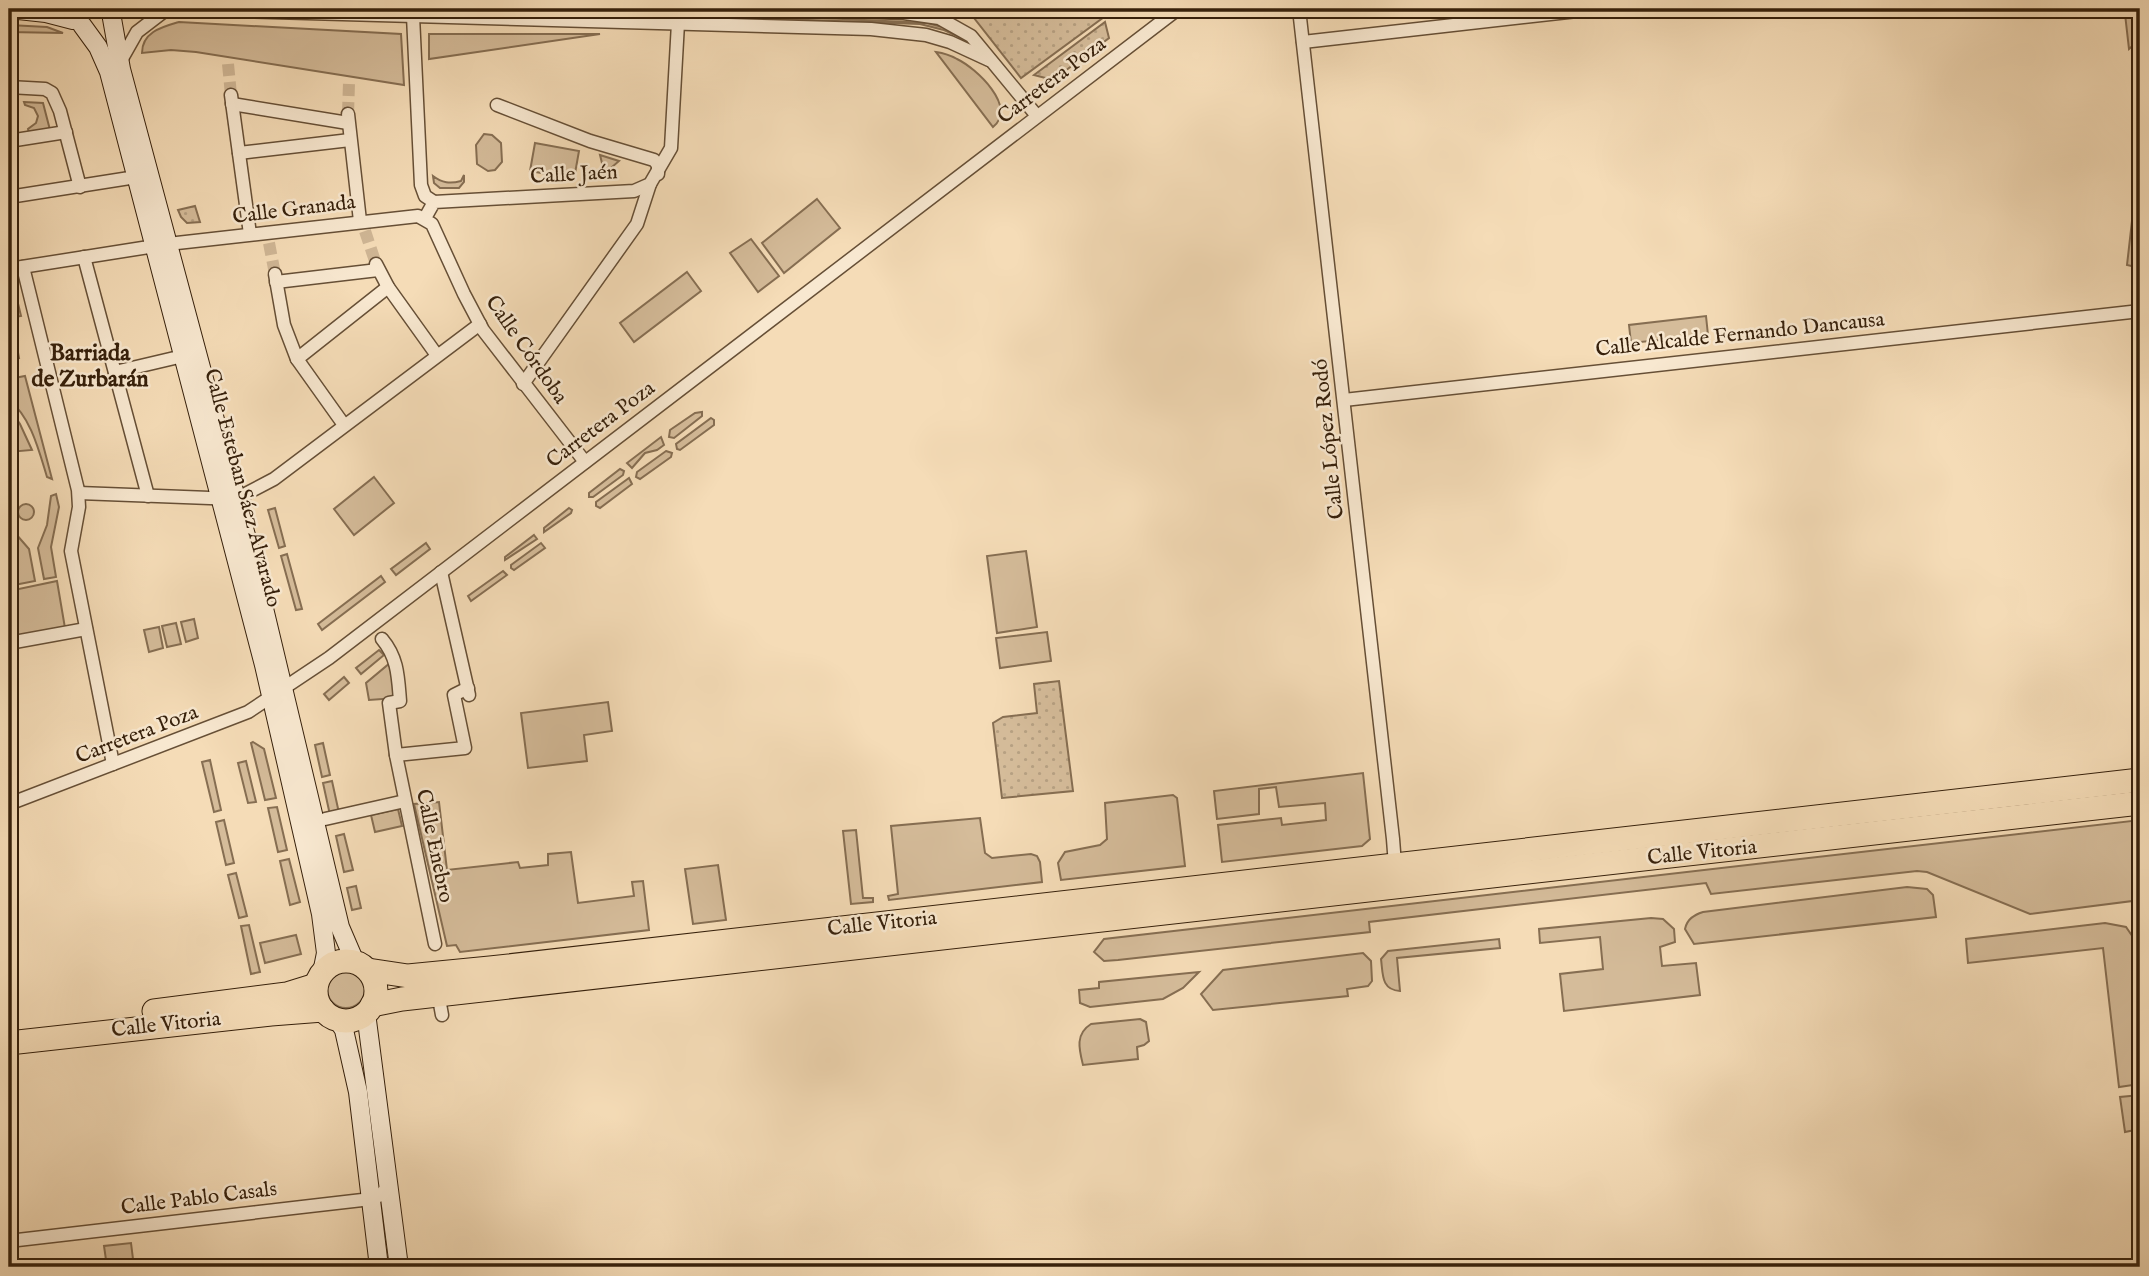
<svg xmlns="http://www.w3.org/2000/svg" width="2149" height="1276" viewBox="0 0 2149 1276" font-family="'IM FELL English',serif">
	<defs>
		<pattern id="grass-dots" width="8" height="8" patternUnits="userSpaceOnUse" patternTransform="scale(1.75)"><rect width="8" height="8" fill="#d5bc9a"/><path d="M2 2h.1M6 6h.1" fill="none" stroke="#b7a183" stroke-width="1.8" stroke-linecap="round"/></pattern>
	</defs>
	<rect width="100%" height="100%" fill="#f5dcb7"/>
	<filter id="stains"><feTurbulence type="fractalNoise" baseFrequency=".00286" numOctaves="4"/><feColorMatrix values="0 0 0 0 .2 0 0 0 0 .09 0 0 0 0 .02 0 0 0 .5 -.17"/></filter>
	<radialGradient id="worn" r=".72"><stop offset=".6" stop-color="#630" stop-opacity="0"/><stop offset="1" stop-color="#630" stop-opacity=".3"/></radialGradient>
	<g fill="url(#grass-dots)" stroke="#866e52" stroke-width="2">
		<path d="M 967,9 L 1098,9 L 1104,17 L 1021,78 Z"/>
		<path d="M 1105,22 L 1109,38 L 1053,80 L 1034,75 Z"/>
		<path d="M 195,206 L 200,222 L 187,223 L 181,217 L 178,210 Z"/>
		<path d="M 1059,681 L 1073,791 L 1002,798 L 993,723 L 1003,717 L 1037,713 L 1034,684 Z"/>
	</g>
	<g fill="#d5bc9a" stroke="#866e52" stroke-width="2">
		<path d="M 540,9 L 771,16 L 770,19 L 540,11 Z"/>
		<path d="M 2134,13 L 2137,42 L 2129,49 L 2125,14 Z"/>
		<path d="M 780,16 L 927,23 L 950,29 L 967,39 L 980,53 L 957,36 L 944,30 L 920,24 L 780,19 Z"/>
		<path d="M 179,22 L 401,34 L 404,85 L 196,52 L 171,50 L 142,53 C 142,32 162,27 179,22 Z"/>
		<path d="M 9,25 L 47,27 L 63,33 L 9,32 Z"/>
		<path d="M 429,34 L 600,34 L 429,59 Z"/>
		<path d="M 936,52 C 943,53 950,55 957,59 C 976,68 1018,107 993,127 Z"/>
		<path d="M 24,102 L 43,103 L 50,130 L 29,133 L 28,129 L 36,123 L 38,116 L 34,108 L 25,105 Z"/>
		<path d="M 484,134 L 492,135 L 501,143 L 502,162 L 495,170 L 488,171 L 477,164 L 476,145 Z"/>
		<path d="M 535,143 L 579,151 L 574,179 L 530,171 Z"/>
		<path d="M 600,155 L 619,161 L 612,167 L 609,175 L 601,175 L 603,167 Z"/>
		<path d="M 464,175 L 464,182 L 459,188 L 440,188 L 434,183 L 433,176 C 442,183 450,184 461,181 Z"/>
		<path d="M 817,199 L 840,228 L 784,273 L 762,243 Z"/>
		<path d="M 2140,220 L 2140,273 L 2134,287 L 2136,267 L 2127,265 L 2132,221 Z"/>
		<path d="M 751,239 L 779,276 L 758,292 L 730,253 Z"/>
		<path d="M 687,272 L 701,291 L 634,342 L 620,323 Z"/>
		<path d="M 15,291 L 21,316 L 9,318 L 9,293 Z"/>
		<path d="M 1706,316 L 1708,335 L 1631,343 L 1629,325 Z"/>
		<path d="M 14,330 L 19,358 L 9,359 L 9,331 Z"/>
		<path d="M 25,376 L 52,479 L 47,477 C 39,451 31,417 9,400 L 9,379 Z"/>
		<path d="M 9,408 L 20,424 L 32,450 L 9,452 Z"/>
		<path d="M 695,413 L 702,412 L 702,416 L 674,438 L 669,437 L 670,430 Z"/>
		<path d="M 711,418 L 714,420 L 714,425 L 680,450 L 677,449 L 676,444 Z"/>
		<path d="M 661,437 L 664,445 L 657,450 L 645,453 L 632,468 L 627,463 Z"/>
		<path d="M 666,451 L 672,453 L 671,457 L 640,479 L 636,477 L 637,472 Z"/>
		<path d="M 620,469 L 624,471 L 623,475 L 593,497 L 589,497 L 589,493 Z"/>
		<path d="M 374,477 L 394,503 L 354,535 L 334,509 Z"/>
		<path d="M 629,478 L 632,484 L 600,508 L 596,506 L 596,502 Z"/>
		<path d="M 56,494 L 59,507 L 51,547 L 56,577 L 44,579 L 38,548 L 47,525 L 51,496 Z"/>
		<circle cx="26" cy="512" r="8"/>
		<path d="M 275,508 L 285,546 L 279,548 L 268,510 Z"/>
		<path d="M 569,508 L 572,510 L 571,513 L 544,532 L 544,528 Z"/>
		<path d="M 9,526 L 29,549 L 35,581 L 9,586 Z"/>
		<path d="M 534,535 L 537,539 L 505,560 L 505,557 Z"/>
		<path d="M 426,543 L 430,549 L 396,575 L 391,569 Z"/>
		<path d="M 541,543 L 545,548 L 514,570 L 511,568 L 511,565 Z"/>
		<path d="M 1026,551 L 1037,627 L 997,633 L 987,556 Z"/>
		<path d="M 287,554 L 302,609 L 296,610 L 281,556 Z"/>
		<path d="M 503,571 L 507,575 L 471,601 L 468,596 Z"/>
		<path d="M 381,576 L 385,582 L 322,630 L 318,624 Z"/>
		<path d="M 57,581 L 65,628 L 9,638 L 9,591 Z"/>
		<path d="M 194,619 L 198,638 L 186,642 L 181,622 Z"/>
		<path d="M 176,623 L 181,644 L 167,647 L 162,626 Z"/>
		<path d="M 159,627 L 163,648 L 149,652 L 144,630 Z"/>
		<path d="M 1047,632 L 1051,661 L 1000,668 L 996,638 Z"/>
		<path d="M 379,650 L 384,655 L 361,674 L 356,668 Z"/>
		<path d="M 390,663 L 396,698 L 369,700 L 366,683 Z"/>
		<path d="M 344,677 L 349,683 L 329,700 L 324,694 Z"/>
		<path d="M 608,702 L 612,731 L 584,735 L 587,761 L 528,768 L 521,713 Z"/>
		<path d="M 253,742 L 264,749 L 276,798 L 265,800 L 251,743 Z"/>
		<path d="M 323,743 L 330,775 L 322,777 L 315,745 Z"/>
		<path d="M 210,760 L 221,810 L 214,812 L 202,762 Z"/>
		<path d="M 246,761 L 256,802 L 248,803 L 238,763 Z"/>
		<path d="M 1363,773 L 1370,839 L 1362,846 L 1222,862 L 1218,825 L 1281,818 L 1282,825 L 1326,820 L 1325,803 L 1279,807 L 1276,787 L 1259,789 L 1259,814 L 1217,819 L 1214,791 Z"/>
		<path d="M 332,781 L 339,813 L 330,815 L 323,783 Z"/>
		<path d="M 1173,795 L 1177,798 L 1185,866 L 1061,880 L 1058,863 L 1065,852 L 1100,845 L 1107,839 L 1105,803 Z"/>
		<path d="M 439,802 L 447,870 L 518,862 L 520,868 L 548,865 L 548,854 L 571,852 L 578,903 L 634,896 L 632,882 L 643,881 L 649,930 L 460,952 L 456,945 L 447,946 L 414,804 Z"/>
		<path d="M 277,807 L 287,850 L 278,852 L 268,808 Z"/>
		<path d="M 398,809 L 402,826 L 375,832 L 371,815 Z"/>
		<path d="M 980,818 L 985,853 L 992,858 L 1031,854 L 1037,856 L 1040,862 L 1042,882 L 889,900 L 888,896 L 898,894 L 891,826 Z"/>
		<path d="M 224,820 L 234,863 L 226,865 L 216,822 Z"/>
		<path d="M 2140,820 L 2140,900 L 2030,914 L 1927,872 L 1917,871 L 1711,894 L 1706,883 L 1369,922 L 1370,932 L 1118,960 L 1104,961 L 1094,952 L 1104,939 Z"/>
		<path d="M 856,830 L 863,898 L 873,898 L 873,902 L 851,904 L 843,831 Z"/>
		<path d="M 344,834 L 353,870 L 344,872 L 336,836 Z"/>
		<path d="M 289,859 L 300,902 L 290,905 L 280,861 Z"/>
		<path d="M 718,865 L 726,920 L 693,924 L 685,869 Z"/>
		<path d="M 236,873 L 247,916 L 239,918 L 228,875 Z"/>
		<path d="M 356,886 L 361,908 L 352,910 L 347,888 Z"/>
		<path d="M 1907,887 L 1927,889 L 1933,895 L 1936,917 L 1694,944 L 1685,929 C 1687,919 1694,915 1703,912 Z"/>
		<path d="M 1651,918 L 1663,919 L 1674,929 L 1675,942 L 1660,947 L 1662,966 L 1696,963 L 1700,995 L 1564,1011 L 1560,974 L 1603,969 L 1600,937 L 1540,943 L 1539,929 Z"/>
		<path d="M 2105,923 L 2126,927 L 2137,943 L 2140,966 L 2140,1084 L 2119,1087 L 2103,948 L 1968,963 L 1966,939 Z"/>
		<path d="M 249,925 L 260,972 L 251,974 L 241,926 Z"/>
		<path d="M 296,935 L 301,954 L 265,963 L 260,943 Z"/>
		<path d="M 1499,939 L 1500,948 L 1397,958 L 1400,991 C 1381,990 1383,974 1381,959 L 1388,951 Z"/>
		<path d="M 1363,953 L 1371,961 L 1372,981 L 1368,986 L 1347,989 L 1348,996 L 1213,1010 L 1201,994 L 1223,970 Z"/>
		<circle cx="346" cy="989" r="19"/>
		<path d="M 1199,972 L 1183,988 L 1163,999 L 1090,1007 L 1080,1003 L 1079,990 L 1099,988 L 1099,982 Z"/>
		<path d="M 1140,1019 L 1146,1022 L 1149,1041 L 1144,1045 L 1137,1047 L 1138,1059 L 1083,1065 C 1079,1049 1075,1034 1091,1024 Z"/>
		<path d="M 2140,1095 L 2140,1129 L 2125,1132 L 2120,1097 Z"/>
		<path d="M 131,1243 L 134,1267 L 107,1267 L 104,1246 Z"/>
	</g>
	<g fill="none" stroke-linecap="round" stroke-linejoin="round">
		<g stroke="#cfb695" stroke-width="12" stroke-dasharray="12 6" stroke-linecap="butt">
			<path d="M 228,64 L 231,95"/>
			<path d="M 348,114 L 349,83"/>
			<path d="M 365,231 L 376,264"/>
			<path d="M 269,243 L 275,274"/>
		</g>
		<defs>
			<g id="street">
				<path d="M 799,9 L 904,13 L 939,18 L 971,36 L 1037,116"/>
				<path d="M 1299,9 L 1393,839 L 1395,865 L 1393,870"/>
				<path d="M 111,11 L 168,9 L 871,29 L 926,35 L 950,42 L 989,60"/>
				<path d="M 413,16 L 421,185 L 425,196 L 434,202"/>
				<path d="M 1303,42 L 1595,9"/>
				<path d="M 120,62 L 137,32 L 167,9"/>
				<path d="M 9,87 L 45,89 L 52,93 L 60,111 L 80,187"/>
				<path d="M 231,95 L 250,234"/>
				<path d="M 232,104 L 348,123"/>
				<path d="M 497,105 L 590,141 L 654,160 L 658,165 L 658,174"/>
				<path d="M 348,114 L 360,221"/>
				<path d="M 9,141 L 66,132"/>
				<path d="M 239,153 L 350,140"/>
				<path d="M 9,197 L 136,177"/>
				<path d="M 425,218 L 434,202 L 634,191 L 650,184 L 671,148 L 678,23"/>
				<path d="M 84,257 L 148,496"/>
				<path d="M 376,264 L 388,287 L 436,354"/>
				<path d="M 23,267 L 78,490 L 79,507 L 71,551 L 113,764"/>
				<path d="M 9,269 L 168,244 L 418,216 L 432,224 L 464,294 L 483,330 L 585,462"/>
				<path d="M 275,274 L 284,325 L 297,359 L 344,425"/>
				<path d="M 276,282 L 378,270"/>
				<path d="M 297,359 L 388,287"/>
				<path d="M 115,372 L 183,356"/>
				<path d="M 523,384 L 637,224 L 650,184"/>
				<path d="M 1344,400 L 2140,311"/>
				<path d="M 79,493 L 236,499 L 274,479 L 480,324"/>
				<path d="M 441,572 L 469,695"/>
				<path d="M 382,639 C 398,658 398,677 400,701 L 389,703 L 396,755 L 435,944"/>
				<path d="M 9,643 L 86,629"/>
				<path d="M 396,755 L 465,748 L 454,695 L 468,688"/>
				<path d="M 9,804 L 248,712 L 329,658 L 1178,9"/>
				<path d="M 325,819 L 405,801"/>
				<path d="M 440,1004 L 442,1015"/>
				<path d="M 9,1241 L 371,1199 L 379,1196 L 389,1186"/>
			</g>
			<g id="secondary">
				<path d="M 9,9 L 46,13 L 73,20"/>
				<path d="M 111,13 L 121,69 L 252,558 L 340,927 L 355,962"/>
				<path d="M 82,25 L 98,47 L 109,72 L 264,665 L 321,914 L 326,953 L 322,973"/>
				<path d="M 366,1013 L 399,1267"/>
				<path d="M 337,1019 L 344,1030 L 358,1092 L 379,1267"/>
			</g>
			<g id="highway">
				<circle cx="346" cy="991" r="30"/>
				<path d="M 368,970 L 408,976 L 490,968 L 2140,780"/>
				<path d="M 372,1005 L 402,999 L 2140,803"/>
				<path d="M 154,1011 L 287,994 L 316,985"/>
				<path d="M 9,1043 L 271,1014 L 323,1010"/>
			</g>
		</defs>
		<use href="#street" stroke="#664f36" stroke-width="15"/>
		<use href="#secondary" stroke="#36200b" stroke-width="20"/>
		<use href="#highway" stroke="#36200b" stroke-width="25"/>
		<use href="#street" stroke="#f8e8d0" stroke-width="12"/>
		<use href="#secondary" stroke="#f8e8d0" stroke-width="18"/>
		<use href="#highway" stroke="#f5dcb7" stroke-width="23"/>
	</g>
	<g text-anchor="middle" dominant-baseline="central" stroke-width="5" stroke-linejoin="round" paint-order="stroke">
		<g font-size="21" fill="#36200b" stroke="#f8e8d0">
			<text transform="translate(1052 81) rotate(-37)">Carretera Poza</text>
			<text transform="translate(574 175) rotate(-3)">Calle Jaén</text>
			<text transform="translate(294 210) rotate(-7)">Calle Granada</text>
			<text transform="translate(1740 335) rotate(-6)">Calle Alcalde Fernando Dancausa</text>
			<text transform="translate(526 350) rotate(55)">Calle Córdoba</text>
			<text transform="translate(601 425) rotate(-37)">Carretera Poza</text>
			<text transform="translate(1329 439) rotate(-96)">Calle López Rodó</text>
			<text transform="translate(242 488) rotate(75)">Calle Esteban Sáez Alvarado</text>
			<text transform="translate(137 735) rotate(-21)">Carretera Poza</text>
			<text transform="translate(434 846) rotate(78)">Calle Enebro</text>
			<text transform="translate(1702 853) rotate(-6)">Calle Vitoria</text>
			<text transform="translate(882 924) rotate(-6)">Calle Vitoria</text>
			<text transform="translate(166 1025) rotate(-6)">Calle Vitoria</text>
			<text transform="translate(199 1199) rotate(-7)">Calle Pablo Casals</text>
		</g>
		<g font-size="23" font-weight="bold" fill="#36200b" stroke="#f8e8d0">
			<text x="90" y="353">Barriada<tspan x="90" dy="26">de Zurbarán</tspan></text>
		</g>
	</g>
	<rect width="2149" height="1276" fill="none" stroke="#f5dcb7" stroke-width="35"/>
	<rect x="10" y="10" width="2128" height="1255" fill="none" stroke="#36200b" stroke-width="3.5"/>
	<rect x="18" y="18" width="2114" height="1241" fill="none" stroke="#36200b" stroke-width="2"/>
	<rect width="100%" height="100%" filter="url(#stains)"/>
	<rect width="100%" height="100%" fill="url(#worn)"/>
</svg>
